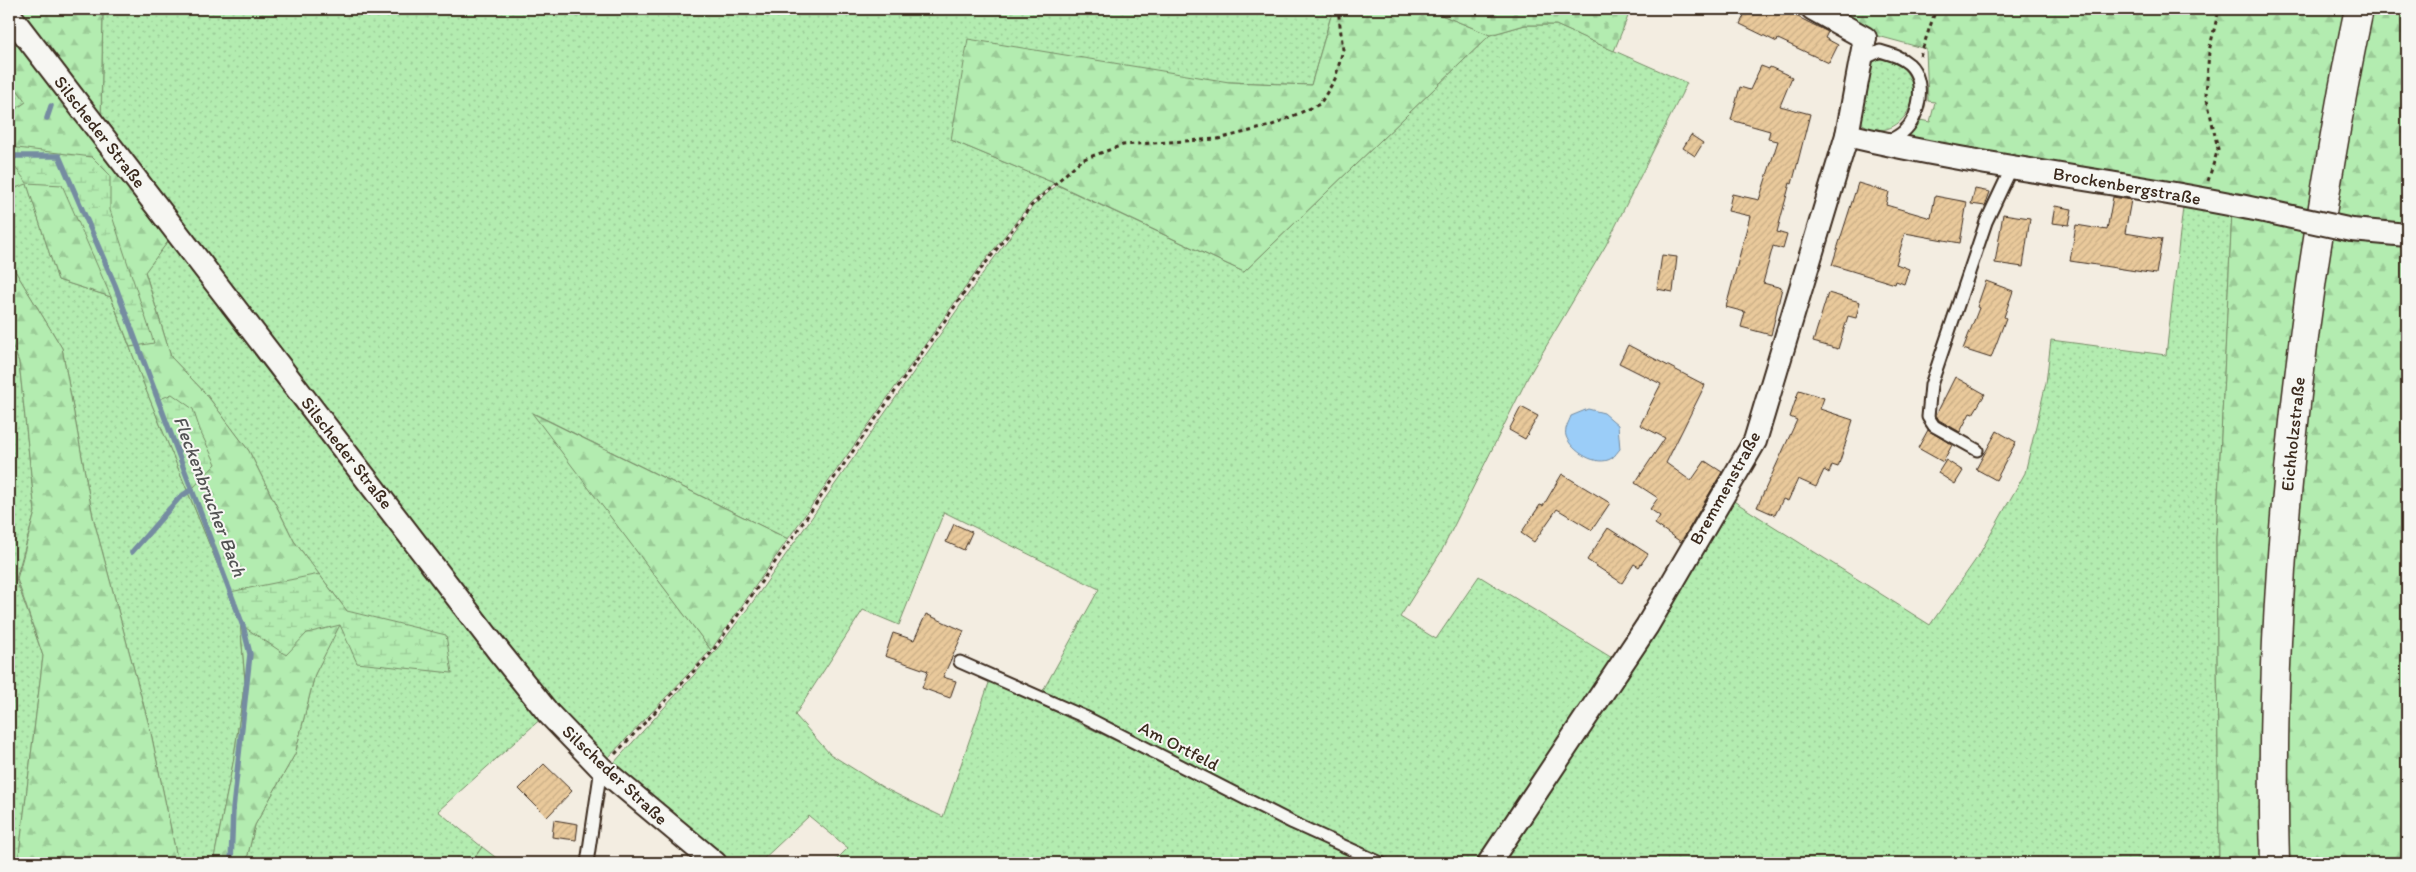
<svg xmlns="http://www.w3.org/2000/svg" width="2416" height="872" viewBox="0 0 2416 872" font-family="Itim,sans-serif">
	<defs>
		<pattern id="grass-dots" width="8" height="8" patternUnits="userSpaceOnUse" patternTransform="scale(1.25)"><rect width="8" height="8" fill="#b3ecb0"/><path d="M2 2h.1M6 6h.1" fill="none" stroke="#9bcb97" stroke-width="1.8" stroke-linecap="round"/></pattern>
		<pattern id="forest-firs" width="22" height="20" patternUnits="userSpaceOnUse" patternTransform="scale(1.25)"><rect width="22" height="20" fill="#b3ecb0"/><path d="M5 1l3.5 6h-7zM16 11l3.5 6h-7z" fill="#9bcb97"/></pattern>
		<pattern id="wetland-marsh" width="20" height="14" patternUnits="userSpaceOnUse" patternTransform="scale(1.25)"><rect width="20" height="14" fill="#b3ecb0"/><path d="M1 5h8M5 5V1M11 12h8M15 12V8" fill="none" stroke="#9bcb97"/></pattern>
		<pattern id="cemetery-stones" width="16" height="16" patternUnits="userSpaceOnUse" patternTransform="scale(1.25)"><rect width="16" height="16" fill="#b3ecb0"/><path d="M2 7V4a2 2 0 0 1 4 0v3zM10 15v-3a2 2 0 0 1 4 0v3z" fill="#9bcb97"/></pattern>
		<pattern id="building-hatch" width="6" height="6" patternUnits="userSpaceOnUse" patternTransform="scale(1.25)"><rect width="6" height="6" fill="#e9c99b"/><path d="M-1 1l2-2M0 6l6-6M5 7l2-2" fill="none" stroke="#c9ad85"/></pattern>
	</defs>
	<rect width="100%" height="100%" fill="#f3ede1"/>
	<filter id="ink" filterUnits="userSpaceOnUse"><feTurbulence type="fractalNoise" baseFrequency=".02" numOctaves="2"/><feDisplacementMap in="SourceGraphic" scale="10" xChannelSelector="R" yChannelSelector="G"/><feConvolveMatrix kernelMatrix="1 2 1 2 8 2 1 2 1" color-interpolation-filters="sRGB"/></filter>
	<g filter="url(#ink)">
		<g fill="url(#grass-dots)" stroke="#778b67">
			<path d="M 103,9 L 1333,9 L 1311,85 L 1229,82 L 951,140 L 1054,183 L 1030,204 L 979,268 L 788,539 L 533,413 L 711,650 L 606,760 L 555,705 L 101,122 Z"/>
			<path d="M 1525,25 L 1556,25 L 1687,83 L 1606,245 L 1528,377 L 1441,552 L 1400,617 L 1436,639 L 1479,576 L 1617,661 L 1479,863 L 1393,863 L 1303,822 L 1041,694 L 1099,589 L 944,512 L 899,625 L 863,610 L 795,715 L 830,754 L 884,788 L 943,817 L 990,680 L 1368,863 L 833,863 L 848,848 L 809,816 L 759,863 L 731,863 L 612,765 L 714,653 L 752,603 L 983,273 L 1033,206 L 1057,185 L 1244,272 L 1490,35 Z"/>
			<path d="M 1877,59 C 1931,61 1918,132 1876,130 C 1871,129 1863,124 1858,122 L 1868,64 Z"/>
			<path d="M 9,78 L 26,102 L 9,114 Z"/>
			<path d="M 27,183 L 58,280 L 111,297 L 146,390 L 240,619 L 245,681 L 233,763 L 213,863 L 178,863 L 151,733 L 93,517 L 62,348 L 9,261 L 9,190 Z"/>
			<path d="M 2185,190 L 2232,211 L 2216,538 L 2219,863 L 1497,863 L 1732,500 L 1930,625 L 1979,555 L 2025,473 L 2046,383 L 2051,340 L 2166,355 Z"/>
			<path d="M 173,235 L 544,716 L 438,811 L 482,847 L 470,863 L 246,863 L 255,825 L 295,754 L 315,674 L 346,611 L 294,541 L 249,451 L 206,394 L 171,357 L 145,271 Z"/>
			<path d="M 9,337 L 19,362 L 35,512 L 16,579 L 43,656 L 18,863 L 9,863 Z"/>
		</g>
		<g fill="url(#forest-firs)" stroke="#778b67">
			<path d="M 12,9 L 103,9 L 101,122 Z"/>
			<path d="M 1333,9 L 1427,9 L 1490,35 L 1244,272 L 1054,183 L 951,140 L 968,39 L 1229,82 L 1311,85 Z"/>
			<path d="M 1823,9 L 2407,9 L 2407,863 L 2219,863 L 2216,538 L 2232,211 L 1905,139 L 1920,120 L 1930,122 L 1935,102 L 1928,101 L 1926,49 L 1867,33 Z"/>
			<path d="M 9,26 L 173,235 L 145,272 L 171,357 L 206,394 L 249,451 L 294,541 L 347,611 L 315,674 L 295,754 L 255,825 L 246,863 L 213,863 L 233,763 L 245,681 L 240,619 L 146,390 L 111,297 L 58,280 L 27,184 L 9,190 L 9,114 L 26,102 L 9,78 Z"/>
			<path d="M 9,261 L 62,348 L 93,517 L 151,733 L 178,863 L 18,863 L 43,656 L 17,579 L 35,512 L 19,362 L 9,337 Z"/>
			<path d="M 532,413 L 788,539 L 711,650 Z"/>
			<path d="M 482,847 L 503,863 L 471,863 Z"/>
		</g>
		<g fill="url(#wetland-marsh)" stroke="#778b67">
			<path d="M 9,147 L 92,157 L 110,175 L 110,210 L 154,343 L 130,347 L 111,297 L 62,185 L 27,183 L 15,167 L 9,168 Z"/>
			<path d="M 172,394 L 193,409 L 201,433 L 216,464 L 192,489 L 158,400 Z"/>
			<path d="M 319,574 L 347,611 L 446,635 L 452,673 L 357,663 L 340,625 L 307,633 L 286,655 L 243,626 L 230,592 Z"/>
		</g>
		<path fill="url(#cemetery-stones)" stroke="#778b67" d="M 1427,9 L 1631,9 L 1614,51 L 1556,25 L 1525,25 L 1490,35 Z"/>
		<path fill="#9bcdf8" stroke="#758ca1" d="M 1588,409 L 1604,413 L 1618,425 L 1620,449 C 1618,451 1615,456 1612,458 C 1597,468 1571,451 1566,436 C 1564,429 1569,422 1571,416 Z"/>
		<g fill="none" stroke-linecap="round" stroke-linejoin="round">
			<g stroke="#758ca1" stroke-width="5.5">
				<path d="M 47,118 L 51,106"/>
				<path d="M 9,160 L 16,156 L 59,156 L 115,285 L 243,626 L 250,654 L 233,809 L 231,863"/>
				<path d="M 132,552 L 179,498 L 192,489"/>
			</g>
		</g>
		<g fill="url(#building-hatch)" stroke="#3b2a1e">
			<path d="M 1747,9 L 1782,9 L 1828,32 L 1825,38 L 1838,45 L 1829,63 L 1778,39 L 1777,42 L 1740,24 Z"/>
			<path d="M 1761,66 L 1769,69 L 1770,67 L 1792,77 L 1780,106 L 1810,114 L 1796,169 L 1792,184 L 1790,183 L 1777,232 L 1787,235 L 1783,249 L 1773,246 L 1763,283 L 1782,288 L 1771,335 L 1741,327 L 1745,312 L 1726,307 L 1750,216 L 1728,211 L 1732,194 L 1759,200 L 1778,141 L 1768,139 L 1770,131 L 1731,120 L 1740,87 L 1750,90 Z"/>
			<path d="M 1691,135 L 1703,143 L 1695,156 L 1683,148 Z"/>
			<path d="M 1858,183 L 1889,192 L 1886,205 L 1931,218 L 1935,196 L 1967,202 L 1960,243 L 1905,233 L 1896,264 L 1909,269 L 1904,284 L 1896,281 L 1895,284 L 1832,265 Z"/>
			<path d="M 1975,189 L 1990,192 L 1985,206 L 1971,204 Z"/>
			<path d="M 2113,197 L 2131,200 L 2125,233 L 2162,239 L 2156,274 L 2070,261 L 2076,225 L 2107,230 Z"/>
			<path d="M 2055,206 L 2072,209 L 2069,225 L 2052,223 Z"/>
			<path d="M 2003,214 L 2030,218 L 2023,267 L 1995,263 Z"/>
			<path d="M 1662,255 L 1677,257 L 1673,292 L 1657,289 Z"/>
			<path d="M 1986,281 L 2013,291 L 2004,317 L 2006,318 L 1991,358 L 1963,349 L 1979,308 L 1977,307 Z"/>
			<path d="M 1828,293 L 1860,302 L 1856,318 L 1848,316 L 1838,349 L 1813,342 Z"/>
			<path d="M 1628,345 L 1705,385 L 1666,463 L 1691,481 L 1705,461 L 1722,472 L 1681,542 L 1655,524 L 1660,516 L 1650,509 L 1658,498 L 1635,483 L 1665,438 L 1640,425 L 1661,384 L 1619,363 Z"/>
			<path d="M 1955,377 L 1985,394 L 1973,414 L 1970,413 L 1960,432 L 1939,420 L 1936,415 Z"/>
			<path d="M 1799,390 L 1824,398 L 1820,409 L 1853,420 L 1838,467 L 1832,465 L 1829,473 L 1824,470 L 1816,487 L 1798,479 L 1788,501 L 1783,499 L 1775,515 L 1757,507 L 1797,420 L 1790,417 Z"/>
			<path d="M 1521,407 L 1538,416 L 1525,439 L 1509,430 Z"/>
			<path d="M 1928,430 L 1952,445 L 1943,462 L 1918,448 Z"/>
			<path d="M 1997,431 L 2016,442 L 1996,480 L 1976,469 Z"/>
			<path d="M 1946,460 L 1963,471 L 1955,484 L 1938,473 Z"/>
			<path d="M 1562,474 L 1610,503 L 1592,530 L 1557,509 L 1534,542 L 1521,533 L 1540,505 L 1543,506 Z"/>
			<path d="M 954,524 L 972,532 L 964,550 L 946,542 Z"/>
			<path d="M 1608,528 L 1648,554 L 1639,567 L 1634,564 L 1622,583 L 1587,560 Z"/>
			<path d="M 926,614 L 964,631 L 943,677 L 956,681 L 950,698 L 922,688 L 928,671 L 885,656 L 893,633 L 914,640 Z"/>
			<path d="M 544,764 L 572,791 L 547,817 L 519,789 Z"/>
			<path d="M 554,820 L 578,824 L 576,840 L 552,837 Z"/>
		</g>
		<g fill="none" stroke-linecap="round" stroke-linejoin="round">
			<defs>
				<g id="lane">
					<path d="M 1861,60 L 1880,51 C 1890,54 1900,56 1909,64 C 1926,80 1921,117 1903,132 C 1899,136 1892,139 1886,142"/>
					<path d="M 1977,450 L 1934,426 L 1928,417 L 1931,385 L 1986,222 L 2012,167"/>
					<path d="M 960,662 L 1085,717 L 1293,823 L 1381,863"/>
					<path d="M 587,863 L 601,768"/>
				</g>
				<g id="street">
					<path d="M 9,14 L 500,653 L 549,714 L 601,768 L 715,863"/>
					<path d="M 1847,135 C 1986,168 2129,182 2269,212"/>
					<path d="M 2352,230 L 2407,235"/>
					<path d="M 1489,863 L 1647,626 L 1755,441 L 1847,135 L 1865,38 L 1813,9"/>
				</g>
				<path id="secondary" d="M 2275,863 C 2269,663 2285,463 2314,264 C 2327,179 2341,93 2359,9"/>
			</defs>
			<use href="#lane" stroke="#3b2a1e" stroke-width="15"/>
			<use href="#street" stroke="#3b2a1e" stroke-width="26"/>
			<use href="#secondary" stroke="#3b2a1e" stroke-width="31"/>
			<g stroke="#3b2a1e" stroke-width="3" stroke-dasharray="4 4" stroke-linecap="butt">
				<path d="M 1920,56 L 1936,9"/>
				<path d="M 2208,181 L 2218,149 L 2206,95 L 2209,51 L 2219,9"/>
				<path d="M 615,754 L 712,652 L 981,269 L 1031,206 L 1081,160 L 1123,145 L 1218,139 L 1270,126 L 1320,104 L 1335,79 L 1343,50 L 1338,9"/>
			</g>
			<use href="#lane" stroke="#f6f6f2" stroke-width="11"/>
			<use href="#street" stroke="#f6f6f2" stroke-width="22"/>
			<use href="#secondary" stroke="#f6f6f2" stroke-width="28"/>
			<defs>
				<path id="street-bridge" d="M 2269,212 L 2352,230"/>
			</defs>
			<use href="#street-bridge" stroke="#3b2a1e" stroke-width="26" stroke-linecap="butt"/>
			<use href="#street-bridge" stroke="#f6f6f2" stroke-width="22"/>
		</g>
	</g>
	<g text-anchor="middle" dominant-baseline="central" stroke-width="4" stroke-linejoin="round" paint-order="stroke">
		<g font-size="18" fill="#3b2a1e" stroke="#f6f6f2">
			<text transform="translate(100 132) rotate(52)">Silscheder Straße</text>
			<text transform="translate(2127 186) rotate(10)">Brockenbergstraße</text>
			<text transform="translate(2293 434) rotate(-84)">Eichholzstraße</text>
			<text transform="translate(347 453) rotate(52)">Silscheder Straße</text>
			<text transform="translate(1725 488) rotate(-61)">Bremmenstraße</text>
			<text transform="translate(1179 746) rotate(27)">Am Ortfeld</text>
			<text transform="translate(615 775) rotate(43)">Silscheder Straße</text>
		</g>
		<g font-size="19" font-style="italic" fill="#535354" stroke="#f6f6f2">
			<text transform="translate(210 496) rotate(69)">Fleckenbrucher Bach</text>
		</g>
	</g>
	<rect width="2416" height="872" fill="none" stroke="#f6f6f2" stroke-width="30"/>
	<rect x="15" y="15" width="2386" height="842" fill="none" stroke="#3b2a1e" stroke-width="2" filter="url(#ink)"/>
</svg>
